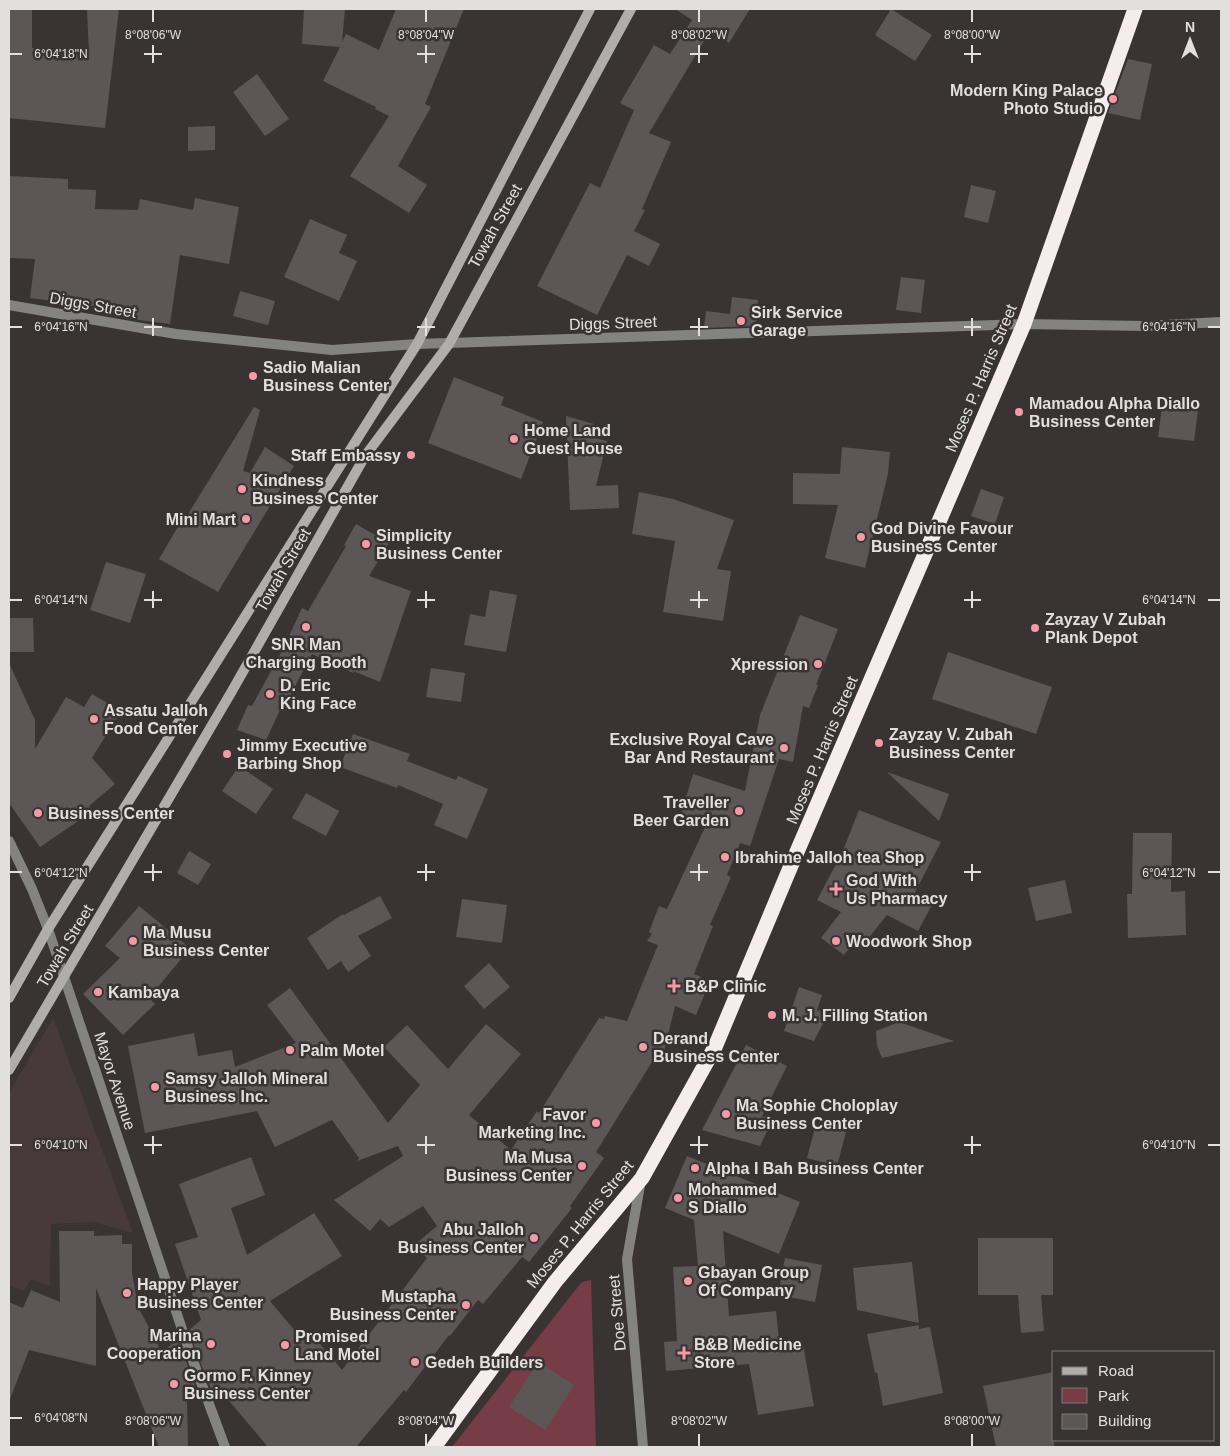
<svg xmlns="http://www.w3.org/2000/svg" width="1230" height="1456" viewBox="0 0 1230 1456" font-family="Helvetica,sans-serif">
	<rect width="100%" height="100%" fill="#393334"/>
	<path fill="#483a3c" d="M 53,1018 L 133,1233 L 93,1222 L 51,1224 L 50,1286 L 31,1279 L 24,1291 L 9,1285 L 9,1093 Z"/>
	<path fill="#763d46" d="M 591,1280 L 596,1447 L 452,1447 L 577,1288 L 582,1282 Z"/>
	<g fill="#5d5657">
		<path d="M 9,9 L 32,9 L 32,48 L 89,54 L 87,9 L 119,9 L 105,128 L 9,118 Z"/>
		<path d="M 304,9 L 345,9 L 342,42 L 346,34 L 379,50 L 396,9 L 464,9 L 425,104 L 431,107 L 398,166 L 427,185 L 409,213 L 350,176 L 389,116 L 375,109 L 376,107 L 323,81 L 340,47 L 302,44 Z"/>
		<path d="M 675,9 L 750,9 L 729,43 L 710,31 L 649,133 L 671,142 L 642,209 L 645,210 L 634,231 L 660,244 L 649,266 L 627,255 L 597,315 L 537,286 L 590,183 L 600,188 L 634,110 L 620,103 L 654,45 L 670,54 L 692,20 Z"/>
		<path d="M 891,9 L 932,35 L 915,61 L 875,35 Z"/>
		<path d="M 1128,59 L 1152,64 L 1140,120 L 1108,113 Z"/>
		<path d="M 257,74 L 289,119 L 265,136 L 233,92 Z"/>
		<path d="M 215,126 L 215,150 L 188,151 L 188,127 Z"/>
		<path d="M 9,176 L 68,179 L 68,189 L 96,190 L 95,209 L 138,210 L 140,199 L 193,210 L 195,198 L 239,207 L 229,264 L 180,255 L 170,324 L 123,318 L 124,310 L 30,298 L 35,259 L 9,258 Z"/>
		<path d="M 971,185 L 996,191 L 988,223 L 964,217 Z"/>
		<path d="M 310,219 L 347,235 L 339,253 L 357,261 L 339,301 L 284,277 Z"/>
		<path d="M 901,277 L 925,280 L 921,313 L 896,310 Z"/>
		<path d="M 240,291 L 275,301 L 268,325 L 233,316 Z"/>
		<path d="M 732,297 L 758,300 L 756,326 L 704,328 L 706,311 L 730,314 Z"/>
		<path d="M 454,377 L 504,397 L 501,405 L 543,422 L 521,479 L 428,443 Z"/>
		<path d="M 1163,399 L 1199,403 L 1194,441 L 1158,437 Z"/>
		<path d="M 254,407 L 260,410 L 243,471 L 250,473 L 265,447 L 294,466 L 218,592 L 159,559 L 183,518 L 185,519 Z"/>
		<path d="M 566,416 L 594,424 L 591,437 L 607,441 L 596,486 L 618,485 L 619,508 L 570,510 Z"/>
		<path d="M 842,447 L 890,452 L 888,474 L 865,568 L 825,558 L 838,505 L 793,504 L 793,473 L 840,474 Z"/>
		<path d="M 981,489 L 1004,497 L 995,524 L 971,516 Z"/>
		<path d="M 639,492 L 673,499 L 734,520 L 717,569 L 731,571 L 723,621 L 663,612 L 675,541 L 632,534 Z"/>
		<path d="M 356,524 L 389,543 L 369,576 L 411,591 L 380,682 L 353,671 L 353,673 L 312,654 L 282,711 L 280,710 L 266,740 L 237,730 L 248,705 L 252,706 L 283,649 L 302,608 L 308,611 L 346,546 L 344,545 Z"/>
		<path d="M 106,562 L 146,574 L 130,623 L 90,610 Z"/>
		<path d="M 490,590 L 517,595 L 506,652 L 464,645 L 470,614 L 485,617 Z"/>
		<path d="M 800,615 L 838,629 L 816,685 L 818,685 L 809,708 L 803,706 L 793,762 L 779,759 L 750,846 L 740,843 L 727,875 L 731,877 L 710,925 L 713,926 L 694,974 L 710,981 L 696,1015 L 675,1006 L 661,1064 L 652,1062 L 596,1152 L 604,1158 L 570,1206 L 572,1208 L 529,1262 L 522,1257 L 483,1304 L 478,1300 L 450,1336 L 449,1335 L 406,1392 L 404,1390 L 356,1447 L 268,1447 L 219,1389 L 212,1392 L 195,1348 L 189,1330 L 201,1320 L 175,1244 L 198,1237 L 179,1184 L 251,1157 L 265,1195 L 231,1208 L 247,1255 L 314,1213 L 342,1256 L 270,1301 L 301,1338 L 309,1331 L 342,1370 L 427,1258 L 413,1246 L 437,1226 L 423,1206 L 389,1227 L 380,1219 L 370,1231 L 334,1200 L 403,1156 L 398,1146 L 357,1161 L 359,1158 L 332,1120 L 275,1147 L 257,1111 L 145,1133 L 128,1046 L 194,1033 L 198,1056 L 232,1050 L 235,1067 L 296,1043 L 267,1005 L 290,988 L 388,1123 L 420,1085 L 384,1047 L 407,1025 L 448,1069 L 486,1024 L 521,1054 L 469,1115 L 511,1150 L 537,1111 L 539,1113 L 599,1018 L 604,1019 L 605,1016 L 627,1021 L 658,945 L 647,941 L 652,934 L 649,932 L 659,906 L 667,909 L 707,823 L 681,814 L 693,774 L 745,791 L 760,715 Z"/>
		<path d="M 9,618 L 33,618 L 34,652 L 9,652 Z"/>
		<path d="M 948,652 L 1052,687 L 1036,734 L 932,699 Z"/>
		<path d="M 9,663 L 35,720 L 35,749 L 66,697 L 84,707 L 92,694 L 121,711 L 92,758 L 115,784 L 89,806 L 93,811 L 40,847 L 9,803 Z"/>
		<path d="M 431,668 L 465,673 L 461,702 L 426,697 Z"/>
		<path d="M 353,734 L 410,754 L 407,761 L 456,780 L 458,776 L 488,789 L 467,839 L 434,825 L 443,804 L 398,785 L 397,788 L 340,767 Z"/>
		<path d="M 239,766 L 273,789 L 256,814 L 222,791 Z"/>
		<path d="M 887,772 L 949,794 L 939,821 Z"/>
		<path d="M 306,793 L 339,811 L 326,836 L 292,818 Z"/>
		<path d="M 859,810 L 941,842 L 914,894 L 933,903 L 918,931 L 887,915 L 859,950 L 852,945 L 844,955 L 821,938 L 841,912 L 817,900 L 842,853 Z"/>
		<path d="M 1133,833 L 1172,833 L 1171,892 L 1185,891 L 1186,935 L 1128,938 L 1127,894 L 1132,894 Z"/>
		<path d="M 189,851 L 211,864 L 198,885 L 177,873 Z"/>
		<path d="M 1065,880 L 1072,913 L 1036,921 L 1028,888 Z"/>
		<path d="M 380,896 L 392,918 L 358,936 L 371,956 L 348,972 L 341,961 L 328,970 L 307,938 L 343,914 L 344,915 Z"/>
		<path d="M 462,899 L 507,905 L 502,943 L 456,937 Z"/>
		<path d="M 139,906 L 190,948 L 149,998 L 155,1004 L 123,1035 L 83,994 L 120,958 L 105,946 Z"/>
		<path d="M 489,963 L 510,987 L 484,1009 L 464,986 Z"/>
		<path d="M 799,987 L 822,995 L 817,1010 L 828,1014 L 814,1041 L 784,1031 Z"/>
		<path d="M 899,1022 L 954,1041 L 882,1058 L 877,1046 L 876,1031 Z"/>
		<path d="M 746,1045 L 787,1066 L 762,1116 L 772,1121 L 760,1146 L 702,1130 Z"/>
		<path d="M 816,1124 L 846,1132 L 837,1166 L 807,1158 Z"/>
		<path d="M 687,1156 L 800,1202 L 779,1254 L 723,1231 L 729,1316 L 776,1311 L 780,1349 L 803,1345 L 814,1406 L 758,1415 L 749,1364 L 666,1371 L 664,1342 L 677,1341 L 673,1267 L 698,1266 L 694,1220 L 665,1208 Z"/>
		<path d="M 59,1231 L 94,1231 L 94,1236 L 122,1235 L 122,1244 L 132,1244 L 132,1273 L 138,1307 L 162,1352 L 178,1339 L 199,1397 L 187,1401 L 188,1447 L 159,1447 L 96,1288 L 96,1366 L 29,1350 L 10,1399 L 9,1398 L 9,1302 L 23,1308 L 31,1290 L 60,1302 Z"/>
		<path d="M 978,1238 L 1053,1238 L 1053,1295 L 1041,1295 L 1044,1331 L 1021,1333 L 1018,1295 L 978,1295 Z"/>
		<path d="M 785,1258 L 822,1265 L 815,1302 L 778,1295 Z"/>
		<path d="M 912,1262 L 919,1323 L 857,1310 L 853,1268 Z"/>
		<path d="M 919,1325 L 919,1329 L 930,1327 L 943,1393 L 883,1406 L 877,1372 L 875,1373 L 867,1334 Z"/>
		<path d="M 538,1362 L 574,1385 L 545,1430 L 509,1407 Z"/>
		<path d="M 1054,1372 L 1054,1447 L 996,1447 L 983,1386 Z"/>
	</g>
	<g fill="none" stroke-linecap="round" stroke-linejoin="round">
		<g stroke="#858282" stroke-width="10">
			<path d="M 9,305 L 176,334 L 332,350 L 417,344 L 1024,324 L 1145,326 L 1221,322"/>
			<path d="M 9,841 L 32,889 L 48,929 L 189,1350 L 225,1447"/>
			<path d="M 641,1180 L 627,1259 L 643,1447"/>
		</g>
		<g stroke="#b2adad" stroke-width="10">
			<path d="M 9,998 L 48,929 L 417,344 L 590,9"/>
			<path d="M 9,1070 L 232,691 L 365,456 L 449,344 L 631,9"/>
		</g>
		<path stroke="#f4eced" stroke-width="15" d="M 434,1447 L 555,1282 L 642,1178 L 715,1047 L 790,868 L 1024,324 L 1135,9"/>
	</g>
	<path fill="none" stroke="#e3dfdf" stroke-width="2" d="M 153,10 L 153,22M 426,10 L 426,22M 699,10 L 699,22M 972,10 L 972,22M 153,45 L 153,63M 426,45 L 426,63M 699,45 L 699,63M 972,45 L 972,63M 10,54 L 22,54M 144,54 L 162,54M 417,54 L 435,54M 690,54 L 708,54M 964,54 L 981,54M 153,318 L 153,336M 426,318 L 426,336M 699,318 L 699,336M 972,318 L 972,336M 10,327 L 22,327M 144,327 L 162,327M 417,327 L 435,327M 690,327 L 708,327M 964,327 L 981,327M 1208,327 L 1220,327M 153,591 L 153,608M 426,591 L 426,608M 699,591 L 699,608M 972,591 L 972,608M 10,600 L 22,600M 144,600 L 162,600M 417,600 L 435,600M 690,600 L 708,600M 964,600 L 981,600M 1208,600 L 1220,600M 153,864 L 153,881M 426,864 L 426,881M 699,864 L 699,881M 972,864 L 972,881M 10,872 L 22,872M 144,872 L 162,872M 417,872 L 435,872M 690,872 L 708,872M 964,872 L 981,872M 1208,872 L 1220,872M 153,1136 L 153,1154M 426,1136 L 426,1154M 699,1136 L 699,1154M 972,1136 L 972,1154M 10,1145 L 22,1145M 144,1145 L 162,1145M 417,1145 L 435,1145M 690,1145 L 708,1145M 964,1145 L 981,1145M 1208,1145 L 1220,1145M 10,1418 L 22,1418M 153,1434 L 153,1446M 426,1434 L 426,1446M 699,1434 L 699,1446M 972,1434 L 972,1446"/>
	<g fill="#f39aa7" stroke="#393334" stroke-width="2">
		<circle cx="1113" cy="99" r="5"/>
		<circle cx="741" cy="321" r="5"/>
		<circle cx="253" cy="376" r="5"/>
		<circle cx="1019" cy="412" r="5"/>
		<circle cx="514" cy="439" r="5"/>
		<circle cx="411" cy="455" r="5"/>
		<circle cx="242" cy="489" r="5"/>
		<circle cx="246" cy="519" r="5"/>
		<circle cx="861" cy="537" r="5"/>
		<circle cx="366" cy="544" r="5"/>
		<circle cx="306" cy="627" r="5"/>
		<circle cx="1035" cy="628" r="5"/>
		<circle cx="818" cy="664" r="5"/>
		<circle cx="270" cy="694" r="5"/>
		<circle cx="94" cy="719" r="5"/>
		<circle cx="879" cy="743" r="5"/>
		<circle cx="784" cy="748" r="5"/>
		<circle cx="227" cy="754" r="5"/>
		<circle cx="739" cy="811" r="5"/>
		<circle cx="38" cy="813" r="5"/>
		<circle cx="725" cy="857" r="5"/>
		<path d="M833.5 881.5h5v5h5v5h-5v5h-5v-5h-5v-5h5z"/>
		<circle cx="133" cy="941" r="5"/>
		<circle cx="836" cy="941" r="5"/>
		<path d="M671.5 978.5h5v5h5v5h-5v5h-5v-5h-5v-5h5z"/>
		<circle cx="98" cy="992" r="5"/>
		<circle cx="772" cy="1015" r="5"/>
		<circle cx="643" cy="1047" r="5"/>
		<circle cx="290" cy="1050" r="5"/>
		<circle cx="155" cy="1087" r="5"/>
		<circle cx="726" cy="1114" r="5"/>
		<circle cx="596" cy="1123" r="5"/>
		<circle cx="582" cy="1166" r="5"/>
		<circle cx="695" cy="1168" r="5"/>
		<circle cx="678" cy="1198" r="5"/>
		<circle cx="534" cy="1238" r="5"/>
		<circle cx="688" cy="1281" r="5"/>
		<circle cx="127" cy="1293" r="5"/>
		<circle cx="466" cy="1305" r="5"/>
		<circle cx="211" cy="1344" r="5"/>
		<circle cx="285" cy="1345" r="5"/>
		<path d="M681.5 1345.5h5v5h5v5h-5v5h-5v-5h-5v-5h5z"/>
		<circle cx="415" cy="1362" r="5"/>
		<circle cx="174" cy="1384" r="5"/>
	</g>
	<g text-anchor="middle" dominant-baseline="central" stroke-width="5" stroke-linejoin="round" paint-order="stroke">
		<g font-size="16" font-weight="bold" fill="#e3dfdf" stroke="#393334" text-anchor="start">
			<text x="1103" y="90" text-anchor="end">Modern King Palace<tspan x="1103" dy="18">Photo Studio</tspan></text>
			<text x="751" y="312">Sirk Service<tspan x="751" dy="18">Garage</tspan></text>
			<text x="263" y="367">Sadio Malian<tspan x="263" dy="18">Business Center</tspan></text>
			<text x="1029" y="403">Mamadou Alpha Diallo<tspan x="1029" dy="18">Business Center</tspan></text>
			<text x="524" y="430">Home Land<tspan x="524" dy="18">Guest House</tspan></text>
			<text x="401" y="455" text-anchor="end">Staff Embassy</text>
			<text x="252" y="480">Kindness<tspan x="252" dy="18">Business Center</tspan></text>
			<text x="236" y="519" text-anchor="end">Mini Mart</text>
			<text x="871" y="528">God Divine Favour<tspan x="871" dy="18">Business Center</tspan></text>
			<text x="376" y="535">Simplicity<tspan x="376" dy="18">Business Center</tspan></text>
			<text x="1045" y="619">Zayzay V Zubah<tspan x="1045" dy="18">Plank Depot</tspan></text>
			<text x="306" y="644" text-anchor="middle">SNR Man<tspan x="306" dy="18">Charging Booth</tspan></text>
			<text x="808" y="664" text-anchor="end">Xpression</text>
			<text x="280" y="685">D. Eric<tspan x="280" dy="18">King Face</tspan></text>
			<text x="104" y="710">Assatu Jalloh<tspan x="104" dy="18">Food Center</tspan></text>
			<text x="889" y="734">Zayzay V. Zubah<tspan x="889" dy="18">Business Center</tspan></text>
			<text x="774" y="739" text-anchor="end">Exclusive Royal Cave<tspan x="774" dy="18">Bar And Restaurant</tspan></text>
			<text x="237" y="745">Jimmy Executive<tspan x="237" dy="18">Barbing Shop</tspan></text>
			<text x="729" y="802" text-anchor="end">Traveller<tspan x="729" dy="18">Beer Garden</tspan></text>
			<text x="48" y="813">Business Center</text>
			<text x="735" y="857">Ibrahime Jalloh tea Shop</text>
			<text x="846" y="880">God With<tspan x="846" dy="18">Us Pharmacy</tspan></text>
			<text x="143" y="932">Ma Musu<tspan x="143" dy="18">Business Center</tspan></text>
			<text x="846" y="941">Woodwork Shop</text>
			<text x="685" y="986">B&amp;P Clinic</text>
			<text x="108" y="992">Kambaya</text>
			<text x="782" y="1015">M. J. Filling Station</text>
			<text x="653" y="1038">Derand<tspan x="653" dy="18">Business Center</tspan></text>
			<text x="300" y="1050">Palm Motel</text>
			<text x="165" y="1078">Samsy Jalloh Mineral<tspan x="165" dy="18">Business Inc.</tspan></text>
			<text x="736" y="1105">Ma Sophie Choloplay<tspan x="736" dy="18">Business Center</tspan></text>
			<text x="586" y="1114" text-anchor="end">Favor<tspan x="586" dy="18">Marketing Inc.</tspan></text>
			<text x="572" y="1157" text-anchor="end">Ma Musa<tspan x="572" dy="18">Business Center</tspan></text>
			<text x="705" y="1168">Alpha I Bah Business Center</text>
			<text x="688" y="1189">Mohammed<tspan x="688" dy="18">S Diallo</tspan></text>
			<text x="524" y="1229" text-anchor="end">Abu Jalloh<tspan x="524" dy="18">Business Center</tspan></text>
			<text x="698" y="1272">Gbayan Group<tspan x="698" dy="18">Of Company</tspan></text>
			<text x="137" y="1284">Happy Player<tspan x="137" dy="18">Business Center</tspan></text>
			<text x="456" y="1296" text-anchor="end">Mustapha<tspan x="456" dy="18">Business Center</tspan></text>
			<text x="201" y="1335" text-anchor="end">Marina<tspan x="201" dy="18">Cooperation</tspan></text>
			<text x="295" y="1336">Promised<tspan x="295" dy="18">Land Motel</tspan></text>
			<text x="694" y="1344">B&amp;B Medicine<tspan x="694" dy="18">Store</tspan></text>
			<text x="425" y="1362">Gedeh Builders</text>
			<text x="184" y="1375">Gormo F. Kinney<tspan x="184" dy="18">Business Center</tspan></text>
		</g>
		<g font-size="16" fill="#e3dfdf" stroke="#393334">
			<text transform="translate(495 226) rotate(-61)">Towah Street</text>
			<text transform="translate(93 305) rotate(10)">Diggs Street</text>
			<text transform="translate(613 323) rotate(-2)">Diggs Street</text>
			<text transform="translate(981 378) rotate(-67)">Moses P. Harris Street</text>
			<text transform="translate(283 570) rotate(-60)">Towah Street</text>
			<text transform="translate(822 750) rotate(-67)">Moses P. Harris Street</text>
			<text transform="translate(65 946) rotate(-59)">Towah Street</text>
			<text transform="translate(115 1081) rotate(72)">Mayor Avenue</text>
			<text transform="translate(580 1224) rotate(-51)">Moses P. Harris Street</text>
			<text transform="translate(617 1313) rotate(-95)">Doe Street</text>
		</g>
	</g>
	<g font-size="12" text-anchor="middle" fill="#e3dfdf" stroke="#393334" stroke-width="5" stroke-linejoin="round" paint-order="stroke">
		<text x="153" y="39">8°08'06"W</text>
		<text x="426" y="39">8°08'04"W</text>
		<text x="699" y="39">8°08'02"W</text>
		<text x="972" y="39">8°08'00"W</text>
		<text x="61" y="58">6°04'18"N</text>
		<text x="61" y="331">6°04'16"N</text>
		<text x="1169" y="331">6°04'16"N</text>
		<text x="61" y="604">6°04'14"N</text>
		<text x="1169" y="604">6°04'14"N</text>
		<text x="61" y="877">6°04'12"N</text>
		<text x="1169" y="877">6°04'12"N</text>
		<text x="61" y="1149">6°04'10"N</text>
		<text x="1169" y="1149">6°04'10"N</text>
		<text x="61" y="1422">6°04'08"N</text>
		<text x="153" y="1425">8°08'06"W</text>
		<text x="426" y="1425">8°08'04"W</text>
		<text x="699" y="1425">8°08'02"W</text>
		<text x="972" y="1425">8°08'00"W</text>
	</g>
	<rect width="1230" height="1456" fill="none" stroke="#e3dfdf" stroke-width="20"/>
	<rect x="1052" y="1351" width="162" height="90" fill="#393334" stroke="#7d7878"/>
	<rect x="1062" y="1367" width="25" height="8" fill="#b2adad" stroke="#7d7878"/>
	<text x="1098" y="1376" font-size="15" fill="#e3dfdf">Road</text>
	<rect x="1062" y="1388" width="25" height="15" fill="#763d46" stroke="#7d7878"/>
	<text x="1098" y="1401" font-size="15" fill="#e3dfdf">Park</text>
	<rect x="1062" y="1414" width="25" height="15" fill="#5d5657" stroke="#7d7878"/>
	<text x="1098" y="1426" font-size="15" fill="#e3dfdf">Building</text>
	<g transform="translate(1190 40)" stroke="#393334" stroke-width="4" paint-order="stroke">
	<path d="M0-4L9 19L0 12L-9 19Z" fill="#e3dfdf"/>
	<text y="-8" font-size="14" font-weight="bold" text-anchor="middle" fill="#e3dfdf">N</text>
	</g>
</svg>
